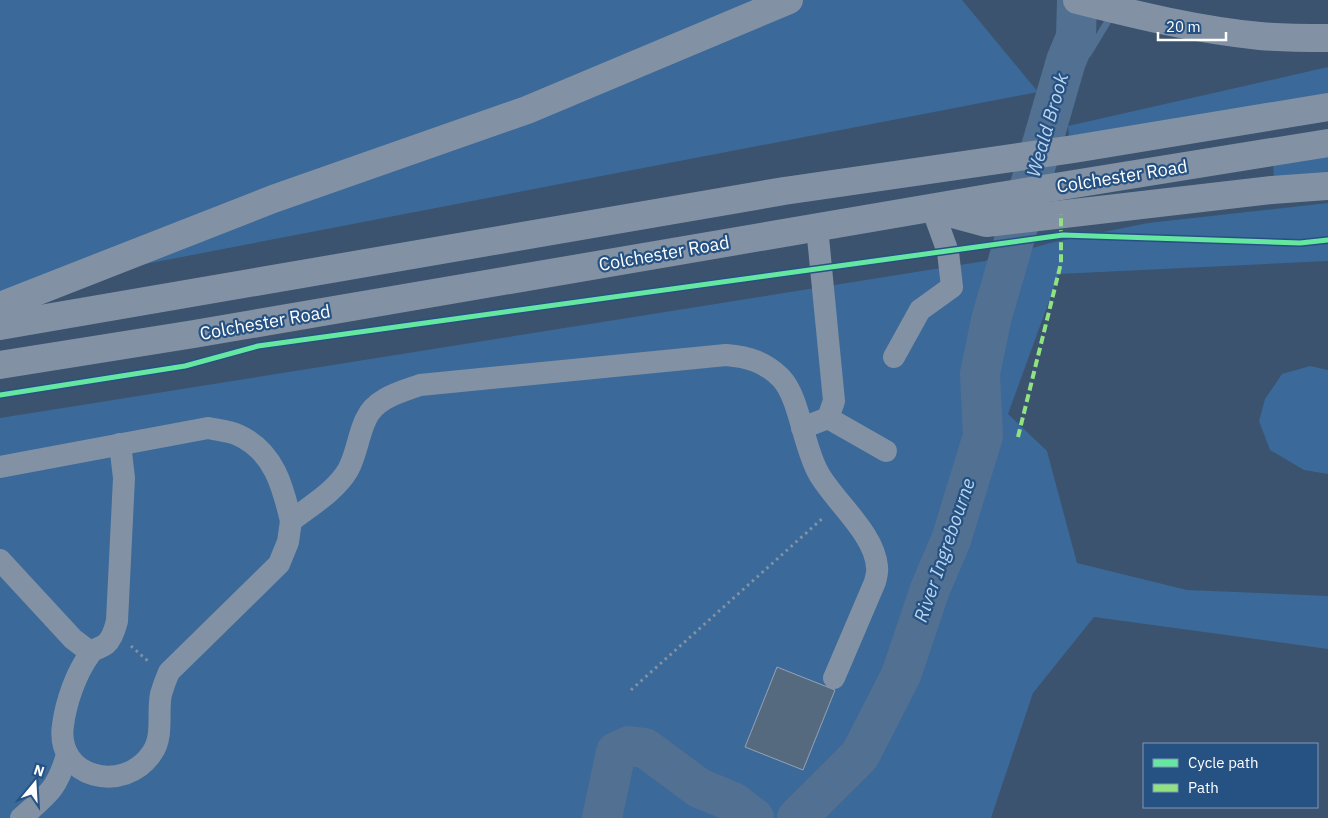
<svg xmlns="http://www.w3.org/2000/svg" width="1328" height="818" viewBox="0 0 1328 818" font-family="'IBM Plex Sans',sans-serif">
	<rect width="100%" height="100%" fill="#3b536e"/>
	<g fill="#3b6999">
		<path d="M 0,0 L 962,0 L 1038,92 L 0,292 Z"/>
		<path d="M 1328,67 L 1328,96 L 1069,136 L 1068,126 Z"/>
		<path d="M 1328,154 L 1328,176 L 1274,180 L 1273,163 Z"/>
		<path d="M 1328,203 L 1328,261 L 1059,274 L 1008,414 L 1047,451 L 1077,563 L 1187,590 L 1328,596 L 1328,649 L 1094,617 L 1033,693 L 991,818 L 0,818 L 0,418 L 985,261 L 1054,242 L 1148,223 Z"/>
		<path d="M 1310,366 L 1328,370 L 1328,474 L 1304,470 L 1270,450 L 1259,421 L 1265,399 L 1282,374 Z"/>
	</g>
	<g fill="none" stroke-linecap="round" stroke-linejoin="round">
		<path stroke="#527092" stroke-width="7" d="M 1066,61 L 1088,54 L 1111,16"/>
		<g stroke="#527092" stroke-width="40">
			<path d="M 602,818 L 616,752 L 629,746 L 645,748 L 699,788 L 733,802 L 754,818"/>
			<path d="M 797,818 L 860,755 L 901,675 L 930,589 L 951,540 L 983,436 L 980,374 L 991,320 L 1066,61 L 1076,37 L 1077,0"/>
		</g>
	</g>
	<path fill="#566a7f" stroke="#95a3b3" d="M 777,667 L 835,690 L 803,770 L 745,747 Z"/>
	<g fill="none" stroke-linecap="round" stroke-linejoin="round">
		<g stroke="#8292a4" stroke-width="3" stroke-dasharray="2.5 4" stroke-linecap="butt">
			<path d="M 131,646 L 149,662"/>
			<path d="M 631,690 L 824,517"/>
		</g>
		<g stroke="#8292a4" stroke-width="22">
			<path d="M 894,357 L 920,310 L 952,287 L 948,252 L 932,208"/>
			<path d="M 828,418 L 886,451"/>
			<path d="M 802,428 L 828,418 L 834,401 L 817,227"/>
			<path d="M 120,444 L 124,478 L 117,621 C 115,629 112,639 106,644 C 101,648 93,649 90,654 C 76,673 66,702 63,725 C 55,778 124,795 152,753 C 164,736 157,713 161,694 C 163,687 166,679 169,672 L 279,564 L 288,542 L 291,521 C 310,506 335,492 348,470 C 357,454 358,435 366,419 C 375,398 401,392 420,385 L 726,355 C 749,357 765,362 781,378 C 800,398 803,447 819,474 C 835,502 875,534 877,567 C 878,572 876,577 875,582 L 834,678"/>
			<path d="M 0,467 L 208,428 C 217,430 230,431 238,435 C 274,451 283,487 291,521"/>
			<path d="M 0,560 L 73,639 L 90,652"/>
			<path d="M 21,818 C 48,794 56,791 67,755"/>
		</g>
		<g stroke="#8292a4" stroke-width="28">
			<path d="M 1077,0 C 1136,15 1198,30 1260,36 C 1282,38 1305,38 1328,38"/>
			<path d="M 938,210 L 986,223 L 1272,190 L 1328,186"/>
			<path d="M 0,306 L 273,199 L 527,110 L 789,0"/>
			<path d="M 0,326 L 784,191 L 1074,149 L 1328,107"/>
			<path d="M 0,365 L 194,334 L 994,197 L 1328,143"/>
		</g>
		<path stroke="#91e382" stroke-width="4" stroke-dasharray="8 4" stroke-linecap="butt" d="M 1018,437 L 1061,263 L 1061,214"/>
		<defs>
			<path id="cycleway" d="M 0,395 L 185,366 L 258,346 L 1063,235 L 1300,243 L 1328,240"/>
		</defs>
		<use href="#cycleway" stroke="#265283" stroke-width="8"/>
		<use href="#cycleway" stroke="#66e7a1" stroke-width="5"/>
	</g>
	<g text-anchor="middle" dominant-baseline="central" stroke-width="4.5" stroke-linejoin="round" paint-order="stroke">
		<g font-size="18" fill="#fff" stroke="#265283">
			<text transform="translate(1122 176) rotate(-9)">Colchester Road</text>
			<text transform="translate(664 253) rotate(-10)">Colchester Road</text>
			<text transform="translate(265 322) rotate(-10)">Colchester Road</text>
		</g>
		<g font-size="19" font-style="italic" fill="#bbd5ef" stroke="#265283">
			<text transform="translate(1047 125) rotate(-74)">Weald Brook</text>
			<text transform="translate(944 550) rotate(-71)">River Ingrebourne</text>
		</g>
	</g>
	<rect x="1143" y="743" width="175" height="65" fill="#265283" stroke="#7d97b5"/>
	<rect x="1153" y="759" width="25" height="8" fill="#66e7a1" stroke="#7d97b5"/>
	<text x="1188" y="768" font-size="15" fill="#ffffff">Cycle path</text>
	<rect x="1153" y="784" width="25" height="8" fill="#91e382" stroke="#7d97b5"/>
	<text x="1188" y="793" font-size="15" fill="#ffffff">Path</text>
	<g transform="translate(35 783) rotate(18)" stroke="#265283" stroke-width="4" paint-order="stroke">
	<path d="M0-4L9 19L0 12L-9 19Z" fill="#ffffff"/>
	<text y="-8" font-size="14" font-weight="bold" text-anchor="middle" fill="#ffffff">N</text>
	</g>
	<path d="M1158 32v8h68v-8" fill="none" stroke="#ffffff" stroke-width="2.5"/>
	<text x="1166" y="32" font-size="15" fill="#ffffff" stroke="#265283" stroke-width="4" paint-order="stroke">20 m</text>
</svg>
